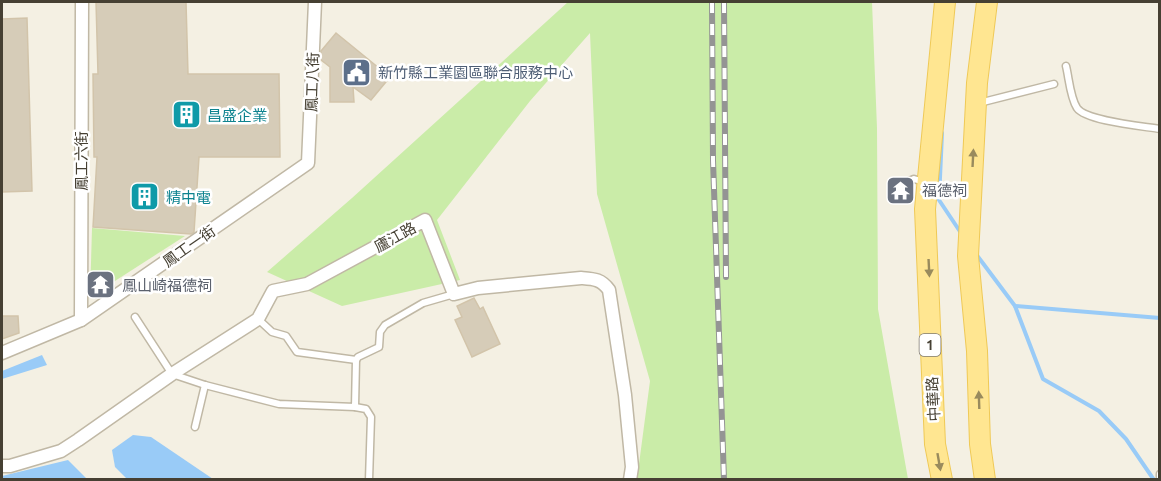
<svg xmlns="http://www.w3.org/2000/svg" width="1161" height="481" viewBox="0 0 1161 481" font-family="Ubuntu,'Noto Sans TC',sans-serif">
	<rect width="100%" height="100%" fill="#f4f0e3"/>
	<g fill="#caeca8">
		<path d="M 568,2 L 872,2 L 877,128 L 878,309 L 908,479 L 637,479 L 650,381 L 597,194 L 590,33 L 530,101 L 437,220 L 460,280 L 342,306 L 267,272 L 352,198 Z"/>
		<path d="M 92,228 L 185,236 L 90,297 Z"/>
	</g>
	<g fill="#99cbf7">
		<path d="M 42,355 L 47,365 L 2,379 L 2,371 Z"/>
		<path d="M 133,435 L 151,437 L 213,479 L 127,479 L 115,467 L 112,450 Z"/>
		<path d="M 68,460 L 87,479 L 2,479 L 2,476 Z"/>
	</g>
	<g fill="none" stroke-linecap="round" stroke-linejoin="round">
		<g stroke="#99cbf7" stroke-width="4">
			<path d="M 942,133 L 939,200 L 961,233"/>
			<path d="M 976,254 L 1015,306 L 1043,379 L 1099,411 L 1126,439 L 1154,480"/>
			<path d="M 1015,306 L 1160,318"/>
		</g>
	</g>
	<g fill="#d6ccb8" stroke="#d2c4aa" stroke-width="1.5">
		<path d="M 96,2 L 186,2 L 188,74 L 279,74 L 280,157 L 199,157 L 194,232 L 191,234 L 93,227 L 97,157 L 94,157 L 93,74 L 98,74 Z"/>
		<path d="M 27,18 L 32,191 L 2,192 L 2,19 Z"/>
		<path d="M 336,33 L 390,77 L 371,100 L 353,87 L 354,102 L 330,102 L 330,67 L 321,60 L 321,51 Z"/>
		<path d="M 105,272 L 114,286 L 96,298 L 89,287 L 89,282 Z"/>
		<path d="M 474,298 L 480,309 L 483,307 L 500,344 L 472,357 L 455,320 L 462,317 L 457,306 Z"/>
		<path d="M 2,316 L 18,316 L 19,333 L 2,339 Z"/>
	</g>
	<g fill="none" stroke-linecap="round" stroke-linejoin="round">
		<defs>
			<g id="lane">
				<path d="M 1066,66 C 1069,78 1070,97 1077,108 C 1086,121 1142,126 1160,129"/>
				<path d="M 979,103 L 1054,84"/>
				<path d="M 907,182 L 914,179 L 924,182"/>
				<path d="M 135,317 L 172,374 L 205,385 L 279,404 L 355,407 L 356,360"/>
				<path d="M 258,319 L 272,332 L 286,336 L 297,352 L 356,360 L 358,357 L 379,347 L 380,332 L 385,325 L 423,303 L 454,294"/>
				<path d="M 355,407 L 366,409 L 371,417 L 369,480"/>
				<path d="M 195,427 L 205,385"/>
				<path d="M 1160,474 L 1160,477"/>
			</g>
			<g id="street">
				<path d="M 81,320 L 82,2"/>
				<path d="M 2,353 L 81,320 L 308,163 L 315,2"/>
				<path d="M 2,466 L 10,466 L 61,451 L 78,440 L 172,374 L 258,319 L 273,291 L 307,284 L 425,220 L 454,294 L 478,288 L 581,278 C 594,279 601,279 609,290 L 625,395 L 632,467 L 630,480"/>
			</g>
			<g id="primary">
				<path d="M 942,480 L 935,444 L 925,209 L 945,2"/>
				<path d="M 985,480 L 980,444 L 977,351 L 968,256 L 977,83 L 987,2"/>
			</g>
		</defs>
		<use href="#lane" stroke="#c0b8a5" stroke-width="9"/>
		<use href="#street" stroke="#c0b8a5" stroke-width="15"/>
		<use href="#primary" stroke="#efc956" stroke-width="22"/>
		<use href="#lane" stroke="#fff" stroke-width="6"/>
		<use href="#street" stroke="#fff" stroke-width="12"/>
		<use href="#primary" stroke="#ffe691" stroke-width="20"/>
		<defs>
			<g id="rail">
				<path d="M 712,2 L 713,160 L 724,480"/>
				<path d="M 724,2 L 726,277"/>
			</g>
		</defs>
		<use href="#rail" stroke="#949494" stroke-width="6"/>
		<use href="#rail" stroke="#fff" stroke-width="4" stroke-dasharray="11" stroke-linecap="butt"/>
	</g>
	<defs><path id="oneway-solid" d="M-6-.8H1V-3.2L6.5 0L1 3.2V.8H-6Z" transform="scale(1.5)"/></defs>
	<g fill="#998b5d">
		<use href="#oneway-solid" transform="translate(973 158) rotate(-87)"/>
		<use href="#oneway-solid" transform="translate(929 268) rotate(87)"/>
		<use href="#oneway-solid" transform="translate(979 400) rotate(-92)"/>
		<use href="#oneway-solid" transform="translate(939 462) rotate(80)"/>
	</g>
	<defs>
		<symbol id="civic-square" viewBox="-11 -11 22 22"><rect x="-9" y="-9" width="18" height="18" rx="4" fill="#5c6f8a" stroke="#fff"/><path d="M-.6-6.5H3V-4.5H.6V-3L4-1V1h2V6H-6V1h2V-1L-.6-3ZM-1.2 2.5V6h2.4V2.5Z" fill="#fff"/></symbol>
		<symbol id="building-square" viewBox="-11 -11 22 22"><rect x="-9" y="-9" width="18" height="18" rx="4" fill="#0f9aa8" stroke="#fff"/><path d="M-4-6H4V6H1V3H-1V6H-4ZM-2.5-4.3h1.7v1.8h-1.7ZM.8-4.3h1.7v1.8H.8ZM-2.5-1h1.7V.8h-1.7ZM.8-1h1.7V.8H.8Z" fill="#fff"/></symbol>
		<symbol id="temple-square" viewBox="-11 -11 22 22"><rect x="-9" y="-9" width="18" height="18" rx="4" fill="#6b7280" stroke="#fff"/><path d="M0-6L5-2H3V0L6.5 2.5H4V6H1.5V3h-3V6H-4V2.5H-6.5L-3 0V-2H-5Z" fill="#fff"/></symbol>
	</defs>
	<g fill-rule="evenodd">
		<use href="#civic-square" x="340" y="56" width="33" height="33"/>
		<use href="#building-square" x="170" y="98" width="33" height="33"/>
		<use href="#temple-square" x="884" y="174" width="33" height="33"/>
		<use href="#building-square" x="128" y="180" width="33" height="33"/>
		<use href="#temple-square" x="84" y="268" width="33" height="33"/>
	</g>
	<g text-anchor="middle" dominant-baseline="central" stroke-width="5" stroke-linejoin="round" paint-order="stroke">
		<rect fill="#fff" stroke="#7e7970" stroke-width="1.5" x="919.5" y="334" width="21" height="22" rx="4.5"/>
		<g font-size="14" font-weight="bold" fill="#464033">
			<text x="930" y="345">1</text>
		</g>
		<g font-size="15" fill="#4e5e75" stroke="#fff" text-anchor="start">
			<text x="378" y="72">新竹縣工業園區聯合服務中心</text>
		</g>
		<g font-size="15" fill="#464033" stroke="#fff">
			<text transform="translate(312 82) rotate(-88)">鳳工八街</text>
			<text transform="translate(81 161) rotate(-90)">鳳工六街</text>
			<text transform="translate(395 237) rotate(-29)">廬江路</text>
			<text transform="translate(189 246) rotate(-35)">鳳工一街</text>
			<text transform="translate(933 399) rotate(-93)">中華路</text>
		</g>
		<g font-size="15" fill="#0d838f" stroke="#fff" text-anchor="start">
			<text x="207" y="115">昌盛企業</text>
			<text x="166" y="197">精中電</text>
		</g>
		<g font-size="15" fill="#5b616d" stroke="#fff" text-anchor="start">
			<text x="922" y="190">福德祠</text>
			<text x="122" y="285">鳳山崎福德祠</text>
		</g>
	</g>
	<rect width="1161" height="481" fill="none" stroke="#464033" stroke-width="6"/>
</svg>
